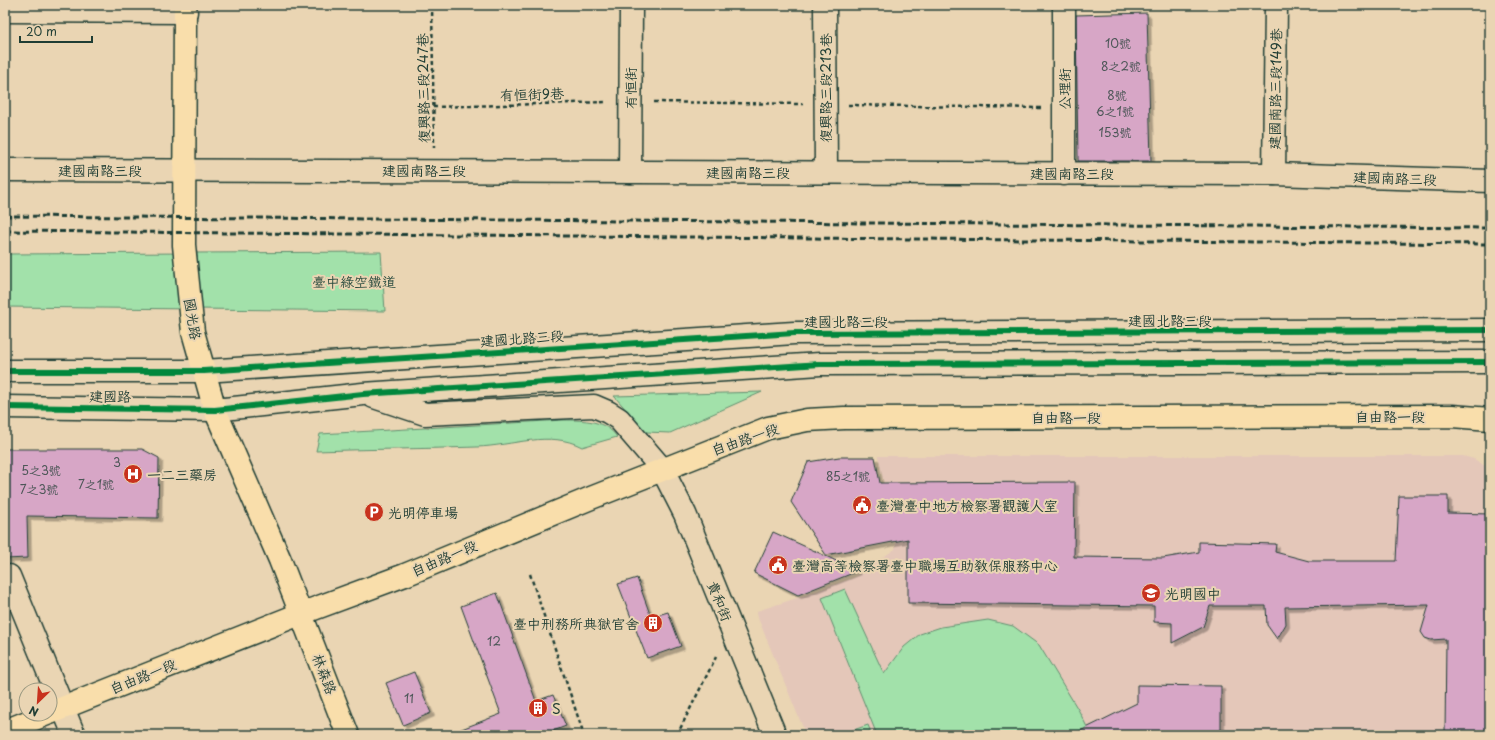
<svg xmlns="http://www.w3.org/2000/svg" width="1495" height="740" viewBox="0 0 1495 740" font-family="'Playpen Sans','LXGW WenKai TC',sans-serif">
	<defs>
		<filter id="shadow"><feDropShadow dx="3.5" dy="3.5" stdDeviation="0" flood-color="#0004"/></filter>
	</defs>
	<rect width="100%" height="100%" fill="#ead5b3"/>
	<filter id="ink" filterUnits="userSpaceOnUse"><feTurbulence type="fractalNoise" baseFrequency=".025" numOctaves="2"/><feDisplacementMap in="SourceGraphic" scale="8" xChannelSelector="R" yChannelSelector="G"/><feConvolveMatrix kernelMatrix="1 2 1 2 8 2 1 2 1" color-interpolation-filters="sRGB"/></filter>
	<g filter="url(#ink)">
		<path fill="#e4c7b9" d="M 878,456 L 1463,456 L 1474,459 L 1490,469 L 1490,735 L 806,735 L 758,618 L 757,611 L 797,598 L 855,577 L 895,549 L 896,543 Z"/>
		<g fill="#a2e1aa" stroke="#608f6f">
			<path d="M 381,252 L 385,311 L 5,307 L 5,254 Z"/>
			<path d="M 762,392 L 670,433 L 646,432 L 614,396 Z"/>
			<path d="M 564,420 C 584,420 605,420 617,437 L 582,447 C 550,430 512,446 477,447 C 424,449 370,449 316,451 L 320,434 Z"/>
			<path d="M 845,589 L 884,674 L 904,647 L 920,634 L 941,627 L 988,620 L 1013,626 L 1039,645 L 1079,711 L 1091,735 L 877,735 L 822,598 Z"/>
			<path d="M 868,725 L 872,735 L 839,735 Z"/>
		</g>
		<g fill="#d7a6c6" stroke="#1f3d34" filter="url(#shadow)">
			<path d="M 1147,13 L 1151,161 L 1078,161 L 1076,15 Z"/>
			<path d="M 5,449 L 142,449 L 159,458 L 158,518 L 27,516 L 28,558 L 5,559 Z"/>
			<path d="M 839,457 L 875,457 L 880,483 L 1075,482 L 1074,557 L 1163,558 L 1199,552 L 1199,542 L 1276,544 L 1275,552 L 1309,561 L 1396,561 L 1399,496 L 1448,496 L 1448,513 L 1490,514 L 1490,735 L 1445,735 L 1446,639 L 1431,640 L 1425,638 L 1421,632 L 1429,605 L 1285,607 L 1286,624 L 1277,639 L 1267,625 L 1266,606 L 1210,606 L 1203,627 L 1172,643 L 1172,623 L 1154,622 L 1154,606 L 908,603 L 908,539 L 826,555 L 791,502 L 808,462 Z"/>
			<path d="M 773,532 L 815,551 L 858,571 L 798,595 L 754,573 Z"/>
			<path d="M 637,578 L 651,617 L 668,612 L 681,646 L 647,658 L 618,584 Z"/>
			<path d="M 497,593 L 536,701 L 553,695 L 566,726 L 543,735 L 451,735 L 451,733 L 501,714 L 461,606 Z"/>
			<path d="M 414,672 L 431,713 L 403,725 L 386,683 Z"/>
			<path d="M 1137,685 L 1221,686 L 1221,735 L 1072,735 L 1137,703 Z"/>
		</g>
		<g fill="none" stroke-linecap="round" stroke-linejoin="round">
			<defs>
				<g id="minor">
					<path d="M 825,5 L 826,172"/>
					<path d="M 1064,5 L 1064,174"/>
					<path d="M 5,11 L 186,12"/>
					<path d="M 5,170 L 1274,174 L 1490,181"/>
					<path d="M 630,172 L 631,5"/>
					<path d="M 1274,174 L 1276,5"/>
					<path d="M 5,371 L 204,371 L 794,333 L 1490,330"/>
					<path d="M 374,397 L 425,414 L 594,406 L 608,412 L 619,419 L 662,469 L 685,514 L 775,735"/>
					<path d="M 5,407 L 215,410 L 363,394 L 820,364 L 1490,362"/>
					<path d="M 9,576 L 74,735"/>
				</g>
				<g id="major">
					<path d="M 185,5 L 184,245 L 193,332 L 215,410 L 280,560 L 348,735"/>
					<path d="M 50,713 L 300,614 L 405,575 L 591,498 L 768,428 L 807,420 L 844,418 L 1452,416 L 1490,419"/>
					<path d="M 5,731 L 47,714"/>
				</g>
			</defs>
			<use href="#minor" stroke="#1f3d34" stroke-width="25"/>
			<use href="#major" stroke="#1f3d34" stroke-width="25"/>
			<g stroke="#1f3d34" stroke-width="2.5" stroke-dasharray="4 3" stroke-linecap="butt">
				<path d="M 432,5 L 434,148"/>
				<path d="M 654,102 L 803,104"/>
				<path d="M 848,105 L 1041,108"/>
				<path d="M 433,107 L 607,102"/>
				<path d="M 530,574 L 584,735"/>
				<path d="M 677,735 L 716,657"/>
			</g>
			<use href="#minor" stroke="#ead5b3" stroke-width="22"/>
			<use href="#major" stroke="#f9deab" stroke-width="22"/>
			<g stroke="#1f3d34" stroke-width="3" stroke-dasharray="6 3" stroke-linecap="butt">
				<path d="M 5,216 L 1490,228"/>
				<path d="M 5,231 L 1490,244"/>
			</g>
			<defs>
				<g id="cycleway">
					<path d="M 5,371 L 204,371 L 794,333 L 1490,330"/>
					<path d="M 5,407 L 215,410 L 363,394 L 820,364 L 1490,362"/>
				</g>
			</defs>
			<use href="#cycleway" stroke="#ead5b3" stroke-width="8"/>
			<use href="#cycleway" stroke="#00873e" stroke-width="6"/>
		</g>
	</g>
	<defs>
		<symbol id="hospital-disc" viewBox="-11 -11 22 22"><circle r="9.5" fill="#c8321e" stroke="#ead5b3"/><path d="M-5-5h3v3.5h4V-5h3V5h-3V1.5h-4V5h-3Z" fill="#fff"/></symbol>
		<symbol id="civic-disc" viewBox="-11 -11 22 22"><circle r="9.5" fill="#c8321e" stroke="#ead5b3"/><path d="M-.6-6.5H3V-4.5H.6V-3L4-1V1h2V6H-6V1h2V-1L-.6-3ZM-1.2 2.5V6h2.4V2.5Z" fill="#fff"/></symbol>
		<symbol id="parking-disc" viewBox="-11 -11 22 22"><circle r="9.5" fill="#c8321e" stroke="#ead5b3"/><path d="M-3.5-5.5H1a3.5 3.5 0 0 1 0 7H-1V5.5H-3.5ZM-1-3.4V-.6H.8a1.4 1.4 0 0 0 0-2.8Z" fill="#fff"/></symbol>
		<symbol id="school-disc" viewBox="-11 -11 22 22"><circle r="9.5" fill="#c8321e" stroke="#ead5b3"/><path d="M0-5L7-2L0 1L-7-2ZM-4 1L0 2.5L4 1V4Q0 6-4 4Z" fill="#fff"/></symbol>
		<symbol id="building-disc" viewBox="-11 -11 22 22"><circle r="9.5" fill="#c8321e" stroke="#ead5b3"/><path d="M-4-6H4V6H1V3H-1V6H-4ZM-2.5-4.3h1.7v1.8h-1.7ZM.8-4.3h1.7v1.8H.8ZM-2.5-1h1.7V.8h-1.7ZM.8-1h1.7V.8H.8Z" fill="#fff"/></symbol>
	</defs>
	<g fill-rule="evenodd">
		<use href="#hospital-disc" x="122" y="463" width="22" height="22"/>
		<use href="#civic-disc" x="851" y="494" width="22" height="22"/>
		<use href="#parking-disc" x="363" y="501" width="22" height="22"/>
		<use href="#civic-disc" x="767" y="554" width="22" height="22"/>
		<use href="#school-disc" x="1140" y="582" width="22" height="22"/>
		<use href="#building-disc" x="642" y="612" width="22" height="22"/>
		<use href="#building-disc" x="527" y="697" width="22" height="22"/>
	</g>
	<g text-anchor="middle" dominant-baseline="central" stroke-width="4" stroke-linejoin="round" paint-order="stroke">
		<g font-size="12" fill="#4d5758">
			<text x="1118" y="43">10號</text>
			<text x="1121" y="66">8之2號</text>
			<text x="1117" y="95">8號</text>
			<text x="1115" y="111">6之1號</text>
			<text x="1115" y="132">153號</text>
			<text x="117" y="462">3</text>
			<text x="41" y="470">5之3號</text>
			<text x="848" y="476">85之1號</text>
			<text x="96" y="484">7之1號</text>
			<text x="39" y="489">7之3號</text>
			<text x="494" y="641">12</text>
			<text x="409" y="698">11</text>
		</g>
		<g font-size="14" fill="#1f3d34" stroke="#ead5b3">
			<text transform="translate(423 88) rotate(-91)">復興路三段247巷</text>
			<text transform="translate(630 88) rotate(-90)">有恒街</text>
			<text transform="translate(825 88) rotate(-90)">復興路三段213巷</text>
			<text transform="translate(1064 89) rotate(-90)">公理街</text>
			<text transform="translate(1275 89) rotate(-89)">建國南路三段149巷</text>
			<text transform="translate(532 94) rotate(-2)">有恒街9巷</text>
			<text x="100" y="170">建國南路三段</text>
			<text x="424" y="170">建國南路三段</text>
			<text x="748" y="172">建國南路三段</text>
			<text x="1072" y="173">建國南路三段</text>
			<text transform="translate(1395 178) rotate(2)">建國南路三段</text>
			<text transform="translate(193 319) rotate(81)">國光路</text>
			<text x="1170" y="320">建國北路三段</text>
			<text x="846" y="321">建國北路三段</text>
			<text transform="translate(522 338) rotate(-4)">建國北路三段</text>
			<text transform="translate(110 396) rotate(1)">建國路</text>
			<text x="1390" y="416">自由路一段</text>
			<text x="1066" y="417">自由路一段</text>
			<text transform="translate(745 439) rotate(-19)">自由路一段</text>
			<text transform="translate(444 558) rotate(-23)">自由路一段</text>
			<text transform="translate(720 601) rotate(68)">貴和街</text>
			<text transform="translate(325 674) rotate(69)">林森路</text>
			<text transform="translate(143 676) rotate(-22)">自由路一段</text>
		</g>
		<g font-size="14" fill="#2c4d40" stroke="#ead5b3">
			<text x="354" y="281">臺中綠空鐵道</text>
		</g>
		<g font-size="14" fill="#1f3d34" stroke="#ead5b3" text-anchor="start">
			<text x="147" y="474">一二三藥房</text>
			<text x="876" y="505">臺灣臺中地方檢察署觀護人室</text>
			<text x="388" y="512">光明停車場</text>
			<text x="792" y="565">臺灣高等檢察署臺中職場互助教保服務中心</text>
			<text x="1165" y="593">光明國中</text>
			<text x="639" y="623" text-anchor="end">臺中刑務所典獄官舍</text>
			<text x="552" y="708">S</text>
		</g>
	</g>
	<rect width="1495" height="740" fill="none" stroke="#ead5b3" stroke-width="20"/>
	<rect x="10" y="10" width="1475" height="720" fill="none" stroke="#1f3d34" stroke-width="1.5" filter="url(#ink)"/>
	<g transform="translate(38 702) rotate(205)"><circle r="19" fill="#ead5b3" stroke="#999880"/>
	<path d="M0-3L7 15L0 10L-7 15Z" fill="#c8321e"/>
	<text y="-6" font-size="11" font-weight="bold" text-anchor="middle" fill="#1f3d34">N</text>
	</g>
	<path d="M20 36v6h72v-6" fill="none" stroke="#1f3d34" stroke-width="2"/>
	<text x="26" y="36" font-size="12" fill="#1f3d34" stroke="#ead5b3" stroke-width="3" paint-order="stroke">20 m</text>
</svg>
